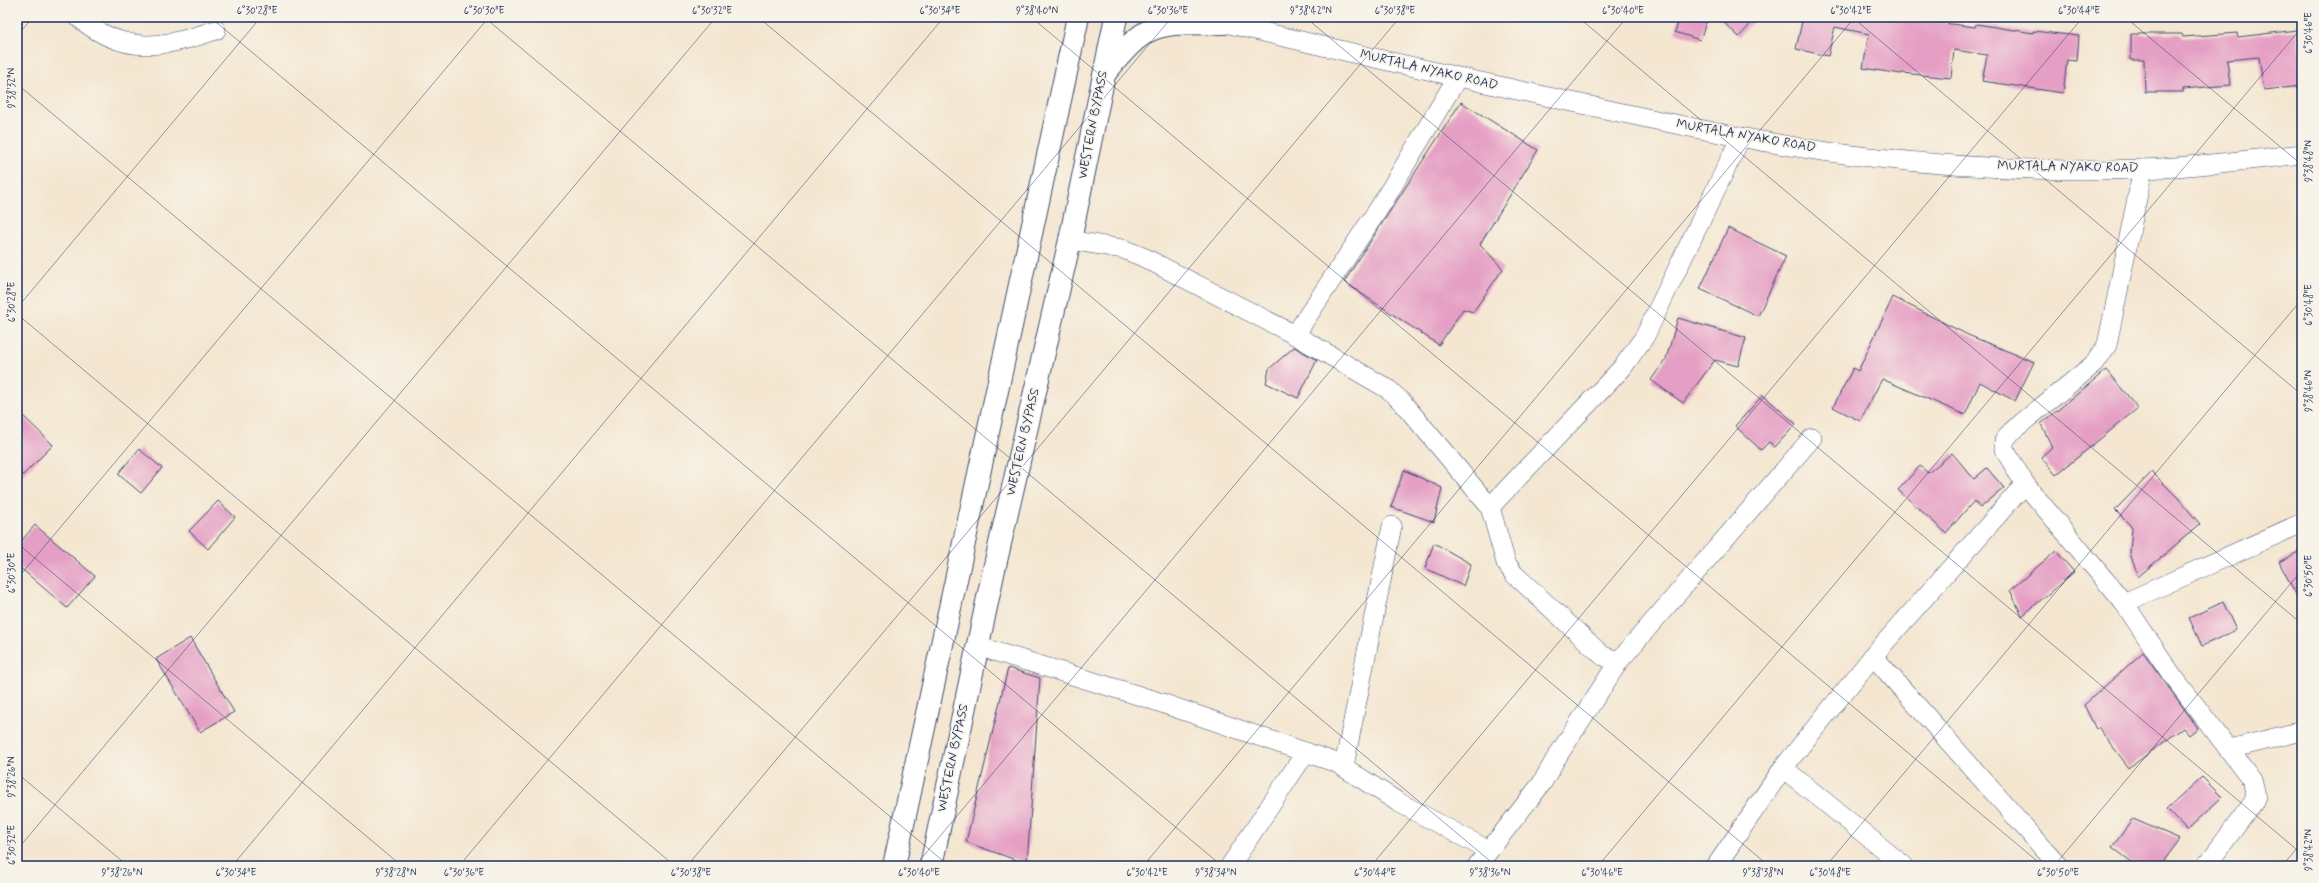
<svg xmlns="http://www.w3.org/2000/svg" width="2319" height="883" viewBox="0 0 2319 883" font-family="Mynerve,sans-serif">
	<rect width="100%" height="100%" fill="#f7f3e8"/>
	<filter id="ink" filterUnits="userSpaceOnUse"><feTurbulence type="fractalNoise" baseFrequency=".025" numOctaves="2"/><feDisplacementMap in="SourceGraphic" scale="8" xChannelSelector="R" yChannelSelector="G"/><feConvolveMatrix kernelMatrix="1 2 1 2 8 2 1 2 1" color-interpolation-filters="sRGB"/></filter>
	<filter id="wash" filterUnits="userSpaceOnUse"><feTurbulence type="fractalNoise" baseFrequency=".012" numOctaves="4" result="noise"/><feDisplacementMap in="SourceGraphic" scale="16" xChannelSelector="R" yChannelSelector="G"/><feGaussianBlur stdDeviation="0.9" result="paint"/><feColorMatrix in="noise" values="0 0 0 0 0 0 0 0 0 0 0 0 0 0 0 0 0 1.4 0 .05"/><feComposite in="paint" operator="in"/></filter>
	<g filter="url(#wash)">
		<rect width="100%" height="100%" fill="#f4e6d0"/>
		<g id="blocks">
			<g fill="#e59fc4">
				<path d="M 1680,17 L 1708,17 L 1700,40 L 1675,32 Z"/>
				<path d="M 1718,17 L 1757,17 L 1739,37 Z"/>
				<path d="M 1803,17 L 1911,17 L 1911,19 L 1975,27 L 1976,24 L 2033,33 L 2033,31 L 2079,36 L 2077,61 L 2067,60 L 2063,93 L 1982,81 L 1987,55 L 1954,50 L 1951,78 L 1902,73 L 1901,74 L 1863,68 L 1869,34 L 1835,27 L 1828,56 L 1796,49 Z"/>
				<path d="M 2297,30 L 2302,65 L 2302,86 L 2264,90 L 2259,57 L 2227,60 L 2230,85 L 2183,89 L 2183,92 L 2145,92 L 2144,60 L 2131,60 L 2131,34 L 2182,34 L 2183,37 L 2237,33 L 2238,37 Z"/>
				<path d="M 1461,102 L 1538,150 L 1480,244 L 1503,269 L 1473,312 L 1463,309 L 1439,345 L 1344,282 Z"/>
				<path d="M 1728,228 L 1786,256 L 1758,316 L 1700,289 Z"/>
				<path d="M 1893,297 L 1968,335 L 2034,362 L 2015,401 L 1980,382 L 1965,415 L 1882,379 L 1860,421 L 1833,407 L 1853,368 L 1858,371 Z"/>
				<path d="M 1678,318 L 1746,338 L 1738,366 L 1715,360 L 1683,403 L 1651,380 L 1666,359 Z"/>
				<path d="M 1294,347 L 1317,360 L 1298,398 L 1266,383 L 1269,369 Z"/>
				<path d="M 2106,370 L 2138,408 L 2056,475 L 2041,457 L 2052,447 L 2041,424 Z"/>
				<path d="M 1763,395 L 1796,424 L 1775,447 L 1769,442 L 1761,450 L 1735,426 Z"/>
				<path d="M 17,410 L 53,445 L 17,481 Z"/>
				<path d="M 139,449 L 162,468 L 141,493 L 118,474 Z"/>
				<path d="M 1952,453 L 1974,479 L 1987,468 L 2004,488 L 1980,508 L 1974,501 L 1946,533 L 1898,490 L 1920,466 L 1928,473 Z"/>
				<path d="M 1404,470 L 1442,488 L 1434,522 L 1391,507 Z"/>
				<path d="M 2152,472 L 2178,498 L 2200,524 L 2138,577 L 2130,553 L 2132,527 L 2115,510 Z"/>
				<path d="M 218,501 L 235,517 L 208,549 L 189,531 Z"/>
				<path d="M 35,525 L 95,576 L 67,608 L 17,565 L 17,546 Z"/>
				<path d="M 1434,543 L 1471,564 L 1463,586 L 1425,568 Z"/>
				<path d="M 2302,550 L 2302,606 L 2279,562 Z"/>
				<path d="M 2056,551 L 2074,572 L 2022,616 L 2010,590 Z"/>
				<path d="M 2223,602 L 2236,630 L 2202,646 L 2189,618 Z"/>
				<path d="M 190,638 L 234,712 L 200,732 L 156,659 Z"/>
				<path d="M 2143,652 L 2198,728 L 2189,735 L 2183,728 L 2129,768 L 2098,727 L 2096,729 L 2084,705 Z"/>
				<path d="M 1008,668 L 1040,678 L 1027,864 L 966,842 Z"/>
				<path d="M 2202,777 L 2222,797 L 2187,830 L 2167,809 Z"/>
				<path d="M 2133,819 L 2180,839 L 2160,866 L 2137,866 L 2112,847 Z"/>
			</g>
		</g>
	</g>
	<g filter="url(#ink)">
		<use href="#blocks" fill-opacity="0" stroke="#3c4a6f" stroke-width="1"/>
		<g fill="none" stroke-linecap="round" stroke-linejoin="round">
			<defs>
				<g id="minor">
					<path d="M 78,17 C 124,56 163,48 216,30"/>
					<path d="M 1209,19 C 1337,50 1466,79 1595,107 C 1685,126 1777,147 1869,157 C 1956,167 2053,172 2141,169 C 2195,167 2249,160 2302,154"/>
					<path d="M 2143,169 L 2107,345 L 2095,363 L 2012,431 L 2004,441 L 2004,449 L 2025,484 L 2124,603 L 2172,675 L 2252,780 L 2256,796 L 2253,803 L 2206,866"/>
					<path d="M 1070,240 L 1123,249 L 1143,257 L 1295,335 L 1388,389 L 1403,403 L 1490,507 L 1506,563 L 1514,574 L 1603,656 L 1619,661"/>
					<path d="M 1295,335 L 1381,205 L 1457,78"/>
					<path d="M 1490,507 L 1623,367 L 1645,336 L 1741,137"/>
					<path d="M 2124,603 L 2302,523"/>
					<path d="M 977,646 L 1150,699 L 1337,763 L 1398,802 L 1488,850"/>
					<path d="M 1873,656 L 2059,866"/>
					<path d="M 2230,749 L 2302,731"/>
					<path d="M 1344,766 L 1392,526"/>
					<path d="M 1783,768 L 1904,866"/>
					<path d="M 1230,866 L 1306,752"/>
					<path d="M 1477,866 L 1542,783 L 1555,760 L 1619,661 L 1812,438"/>
					<path d="M 1716,866 L 1783,768 L 1873,656 L 2025,484"/>
				</g>
				<g id="major">
					<path d="M 1106,72 C 1149,18 1158,24 1224,23"/>
					<path d="M 894,866 L 1078,17"/>
					<path d="M 931,866 L 993,574 L 1070,240 L 1116,17"/>
				</g>
			</defs>
			<use href="#minor" stroke="#3c4a6f" stroke-width="20"/>
			<use href="#major" stroke="#3c4a6f" stroke-width="24"/>
			<use href="#minor" stroke="#fff" stroke-width="19"/>
			<use href="#major" stroke="#fff" stroke-width="22"/>
		</g>
	</g>
	<path fill="none" stroke="#1b2f5e" stroke-width="1" stroke-opacity="0.45" d="M 210,17 L 1222,866M 484,17 L 1496,866M 758,17 L 1769,866M 1031,17 L 2043,866M 1305,17 L 2302,854M 1578,17 L 2302,624M 1852,17 L 2302,395M 2125,17 L 2302,165M 17,36 L 33,17M 17,84 L 949,866M 17,308 L 261,17M 17,314 L 675,866M 17,543 L 402,866M 17,579 L 489,17M 17,773 L 128,866M 17,850 L 716,17M 232,866 L 944,17M 459,866 L 1172,17M 687,866 L 1400,17M 915,866 L 1627,17M 1143,866 L 1855,17M 1371,866 L 2083,17M 1598,866 L 2302,27M 1826,866 L 2302,299M 2054,866 L 2302,570M 2282,866 L 2302,842"/>
	<g text-anchor="middle" dominant-baseline="central" stroke-width="3.5" stroke-linejoin="round" paint-order="stroke">
		<g font-size="13" fill="#1b2f5e" stroke="#f7f3e8">
			<text transform="translate(1429 70) rotate(13)">MURTALA NYAKO ROAD</text>
			<text transform="translate(1093 125) rotate(-79)">WESTERN BYPASS</text>
			<text transform="translate(1746 136) rotate(10)">MURTALA NYAKO ROAD</text>
			<text transform="translate(2068 167) rotate(1)">MURTALA NYAKO ROAD</text>
			<text transform="translate(1023 442) rotate(-77)">WESTERN BYPASS</text>
			<text transform="translate(953 758) rotate(-78)">WESTERN BYPASS</text>
		</g>
	</g>
	<rect width="2319" height="883" fill="none" stroke="#f7f3e8" stroke-width="44"/>
	<rect x="22" y="22" width="2275" height="839" fill="none" stroke="#1b2f5e" stroke-width="1.5"/>
	<g font-size="10" text-anchor="middle" fill="#1b2f5e">
		<text x="257" y="14">6°30'28"E</text>
		<text x="484" y="14">6°30'30"E</text>
		<text x="712" y="14">6°30'32"E</text>
		<text x="940" y="14">6°30'34"E</text>
		<text x="1037" y="14">9°38'40"N</text>
		<text x="1168" y="14">6°30'36"E</text>
		<text x="1311" y="14">9°38'42"N</text>
		<text x="1395" y="14">6°30'38"E</text>
		<text x="1623" y="14">6°30'40"E</text>
		<text x="1851" y="14">6°30'42"E</text>
		<text x="2079" y="14">6°30'44"E</text>
		<text transform="translate(2308 33) rotate(-90)" y="4">6°30'46"E</text>
		<text transform="translate(11 88) rotate(-90)" y="4">9°38'32"N</text>
		<text transform="translate(2308 161) rotate(-90)" y="4">9°38'48"N</text>
		<text transform="translate(11 302) rotate(-90)" y="4">6°30'28"E</text>
		<text transform="translate(2308 305) rotate(-90)" y="4">6°30'48"E</text>
		<text transform="translate(2308 391) rotate(-90)" y="4">9°38'46"N</text>
		<text transform="translate(11 573) rotate(-90)" y="4">6°30'30"E</text>
		<text transform="translate(2308 576) rotate(-90)" y="4">6°30'50"E</text>
		<text transform="translate(11 777) rotate(-90)" y="4">9°38'26"N</text>
		<text transform="translate(11 845) rotate(-90)" y="4">6°30'32"E</text>
		<text transform="translate(2308 850) rotate(-90)" y="4">9°38'42"N</text>
		<text x="122" y="876">9°38'26"N</text>
		<text x="236" y="876">6°30'34"E</text>
		<text x="396" y="876">9°38'28"N</text>
		<text x="464" y="876">6°30'36"E</text>
		<text x="691" y="876">6°30'38"E</text>
		<text x="919" y="876">6°30'40"E</text>
		<text x="1147" y="876">6°30'42"E</text>
		<text x="1216" y="876">9°38'34"N</text>
		<text x="1375" y="876">6°30'44"E</text>
		<text x="1490" y="876">9°38'36"N</text>
		<text x="1602" y="876">6°30'46"E</text>
		<text x="1763" y="876">9°38'38"N</text>
		<text x="1830" y="876">6°30'48"E</text>
		<text x="2058" y="876">6°30'50"E</text>
	</g>
</svg>
